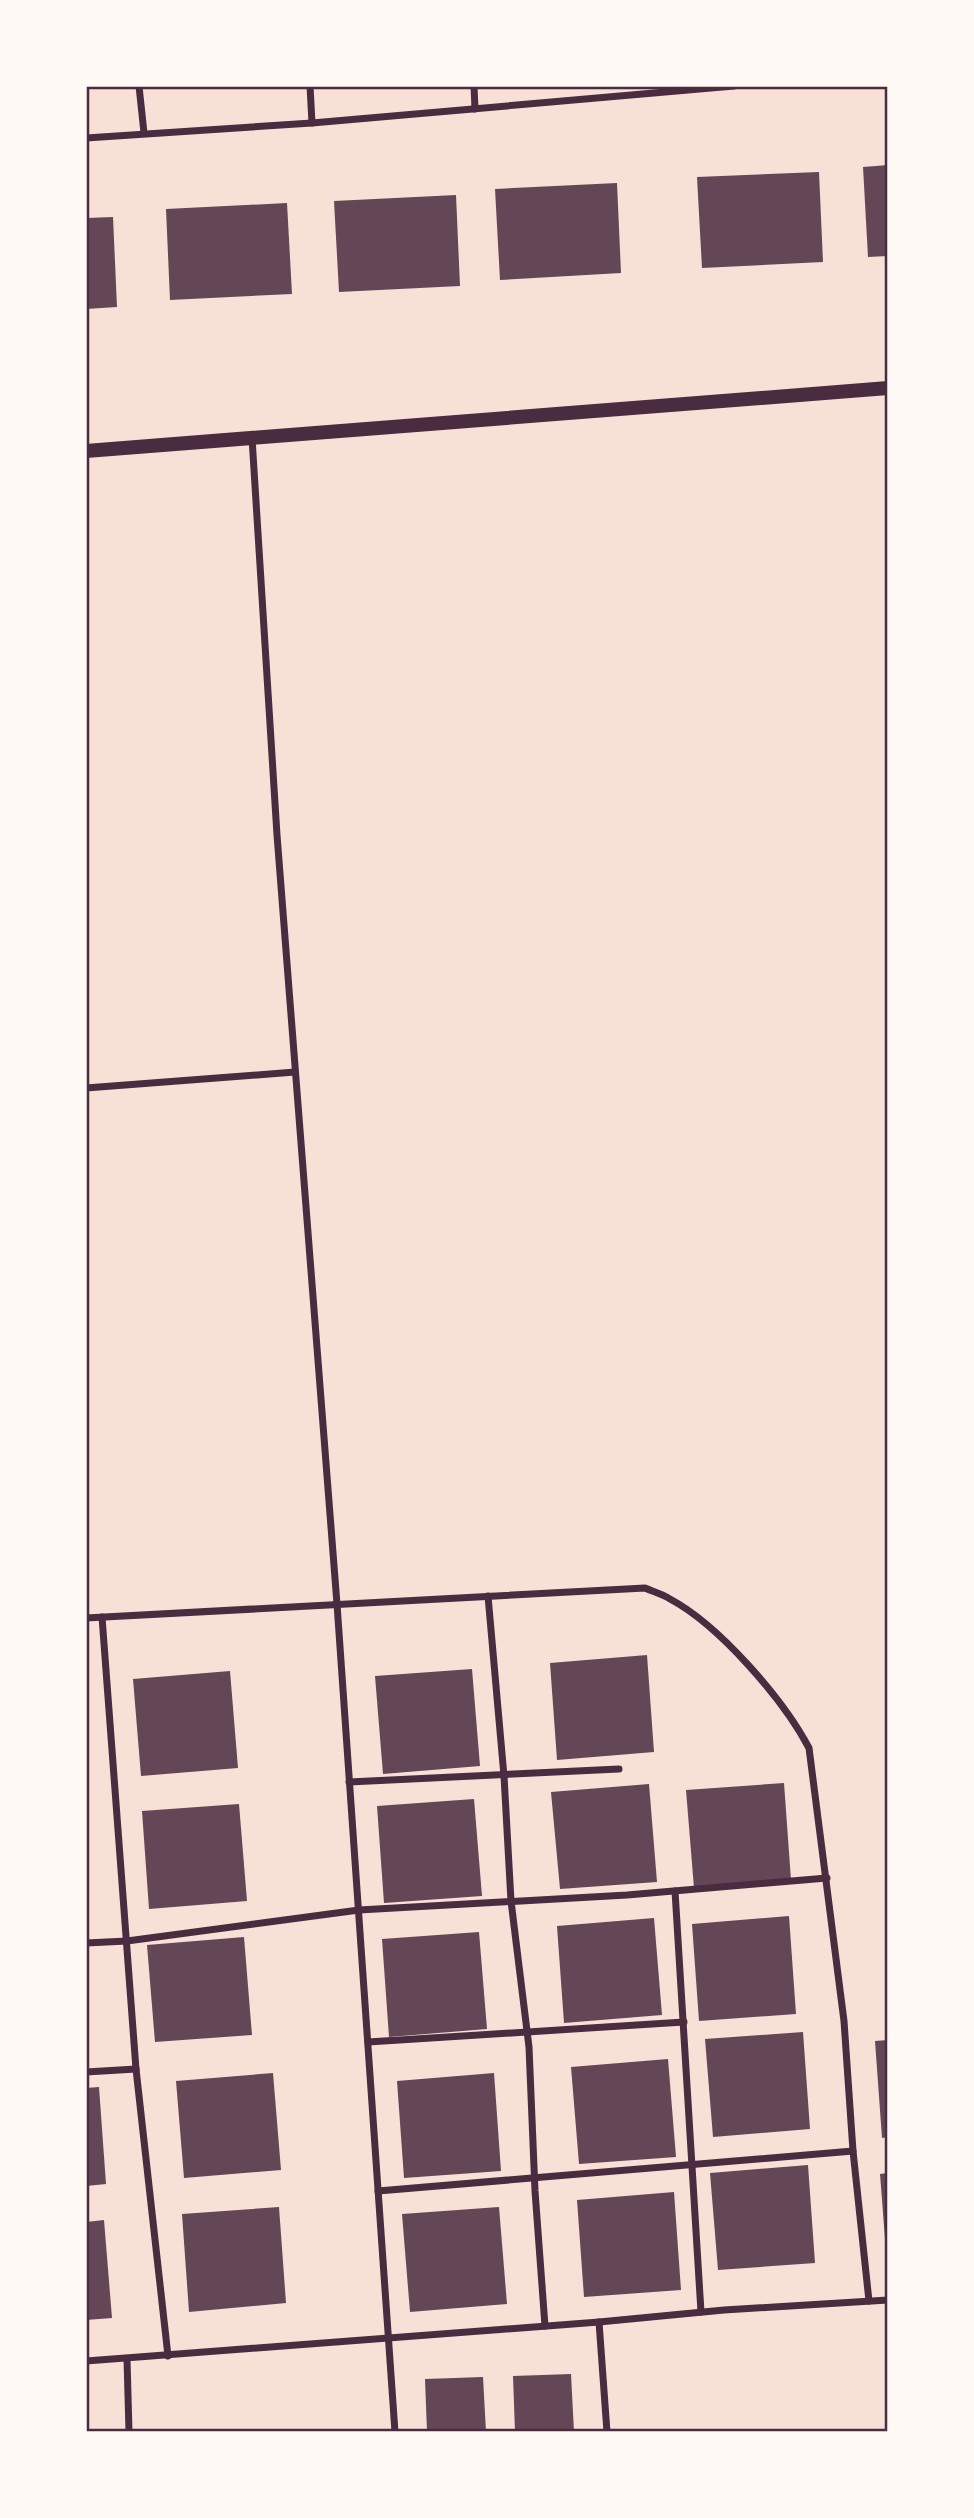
<svg xmlns="http://www.w3.org/2000/svg" width="974" height="2518" viewBox="0 0 974 2518" font-family="Quicksand,sans-serif">
	<rect width="100%" height="100%" fill="#f7e1d7"/>
	<g fill="#644757">
		<path d="M 888,165 L 888,256 L 868,257 L 863,167 Z"/>
		<path d="M 819,172 L 823,262 L 702,268 L 697,177 Z"/>
		<path d="M 617,183 L 621,273 L 500,280 L 495,189 Z"/>
		<path d="M 456,195 L 460,286 L 339,292 L 334,201 Z"/>
		<path d="M 287,203 L 292,294 L 170,300 L 166,209 Z"/>
		<path d="M 113,217 L 117,307 L 86,309 L 86,218 Z"/>
		<path d="M 647,1655 L 654,1752 L 557,1760 L 550,1663 Z"/>
		<path d="M 472,1669 L 480,1766 L 383,1774 L 375,1676 Z"/>
		<path d="M 230,1671 L 238,1768 L 141,1776 L 133,1679 Z"/>
		<path d="M 784,1783 L 791,1880 L 694,1888 L 686,1790 Z"/>
		<path d="M 649,1784 L 657,1882 L 560,1889 L 551,1792 Z"/>
		<path d="M 474,1799 L 482,1896 L 384,1903 L 377,1806 Z"/>
		<path d="M 239,1804 L 247,1901 L 149,1909 L 142,1811 Z"/>
		<path d="M 789,1916 L 796,2014 L 699,2021 L 692,1924 Z"/>
		<path d="M 654,1918 L 662,2015 L 564,2023 L 557,1926 Z"/>
		<path d="M 479,1932 L 487,2029 L 389,2037 L 382,1939 Z"/>
		<path d="M 244,1937 L 252,2035 L 155,2042 L 147,1945 Z"/>
		<path d="M 803,2032 L 810,2129 L 713,2137 L 705,2039 Z"/>
		<path d="M 888,2040 L 888,2137 L 882,2138 L 875,2041 Z"/>
		<path d="M 668,2059 L 676,2157 L 579,2164 L 571,2067 Z"/>
		<path d="M 273,2073 L 281,2170 L 184,2178 L 176,2081 Z"/>
		<path d="M 494,2073 L 501,2171 L 404,2178 L 397,2081 Z"/>
		<path d="M 99,2087 L 106,2184 L 86,2186 L 86,2088 Z"/>
		<path d="M 808,2165 L 815,2263 L 718,2270 L 710,2173 Z"/>
		<path d="M 888,2173 L 888,2251 L 886,2252 L 880,2174 Z"/>
		<path d="M 674,2192 L 681,2290 L 584,2297 L 577,2200 Z"/>
		<path d="M 279,2207 L 286,2303 L 189,2312 L 182,2214 Z"/>
		<path d="M 499,2207 L 507,2304 L 410,2312 L 402,2214 Z"/>
		<path d="M 104,2220 L 112,2318 L 86,2320 L 86,2222 Z"/>
		<path d="M 571,2374 L 574,2432 L 515,2432 L 513,2376 Z"/>
		<path d="M 483,2377 L 486,2432 L 427,2432 L 425,2379 Z"/>
	</g>
	<g fill="none" stroke-linecap="round" stroke-linejoin="round">
		<g stroke="#4a2c40" stroke-width="7">
			<path d="M 139,86 L 144,133"/>
			<path d="M 310,86 L 312,123"/>
			<path d="M 474,86 L 475,109"/>
			<path d="M 86,138 L 312,123 L 734,86"/>
			<path d="M 252,438 L 277,835 L 337,1604 L 395,2432"/>
			<path d="M 86,1088 L 295,1072"/>
			<path d="M 488,1596 L 504,1776 L 511,1901 L 529,2047 L 535,2191 L 545,2326"/>
			<path d="M 102,1617 L 136,2069 L 168,2356"/>
			<path d="M 86,1618 L 645,1588 C 654,1592 663,1594 670,1599 C 719,1625 783,1699 809,1748 L 844,2021 L 853,2151 L 869,2301"/>
			<path d="M 349,1782 L 619,1769"/>
			<path d="M 675,1891 L 701,2312"/>
			<path d="M 86,1943 L 127,1941 L 359,1910 L 627,1895 L 827,1878"/>
			<path d="M 368,2042 L 684,2022"/>
			<path d="M 86,2072 L 136,2069"/>
			<path d="M 378,2191 L 853,2151"/>
			<path d="M 599,2322 L 607,2432"/>
			<path d="M 127,2359 L 129,2432"/>
			<path d="M 86,2361 L 599,2322 L 724,2310 L 888,2300"/>
		</g>
		<path stroke="#4a2c40" stroke-width="14" d="M 86,451 L 888,388"/>
	</g>
	<rect width="974" height="2518" fill="none" stroke="#fffaf5" stroke-width="175"/>
	<rect x="88" y="88" width="798" height="2342" fill="none" stroke="#4a2c40" stroke-width="2.5"/>
</svg>
